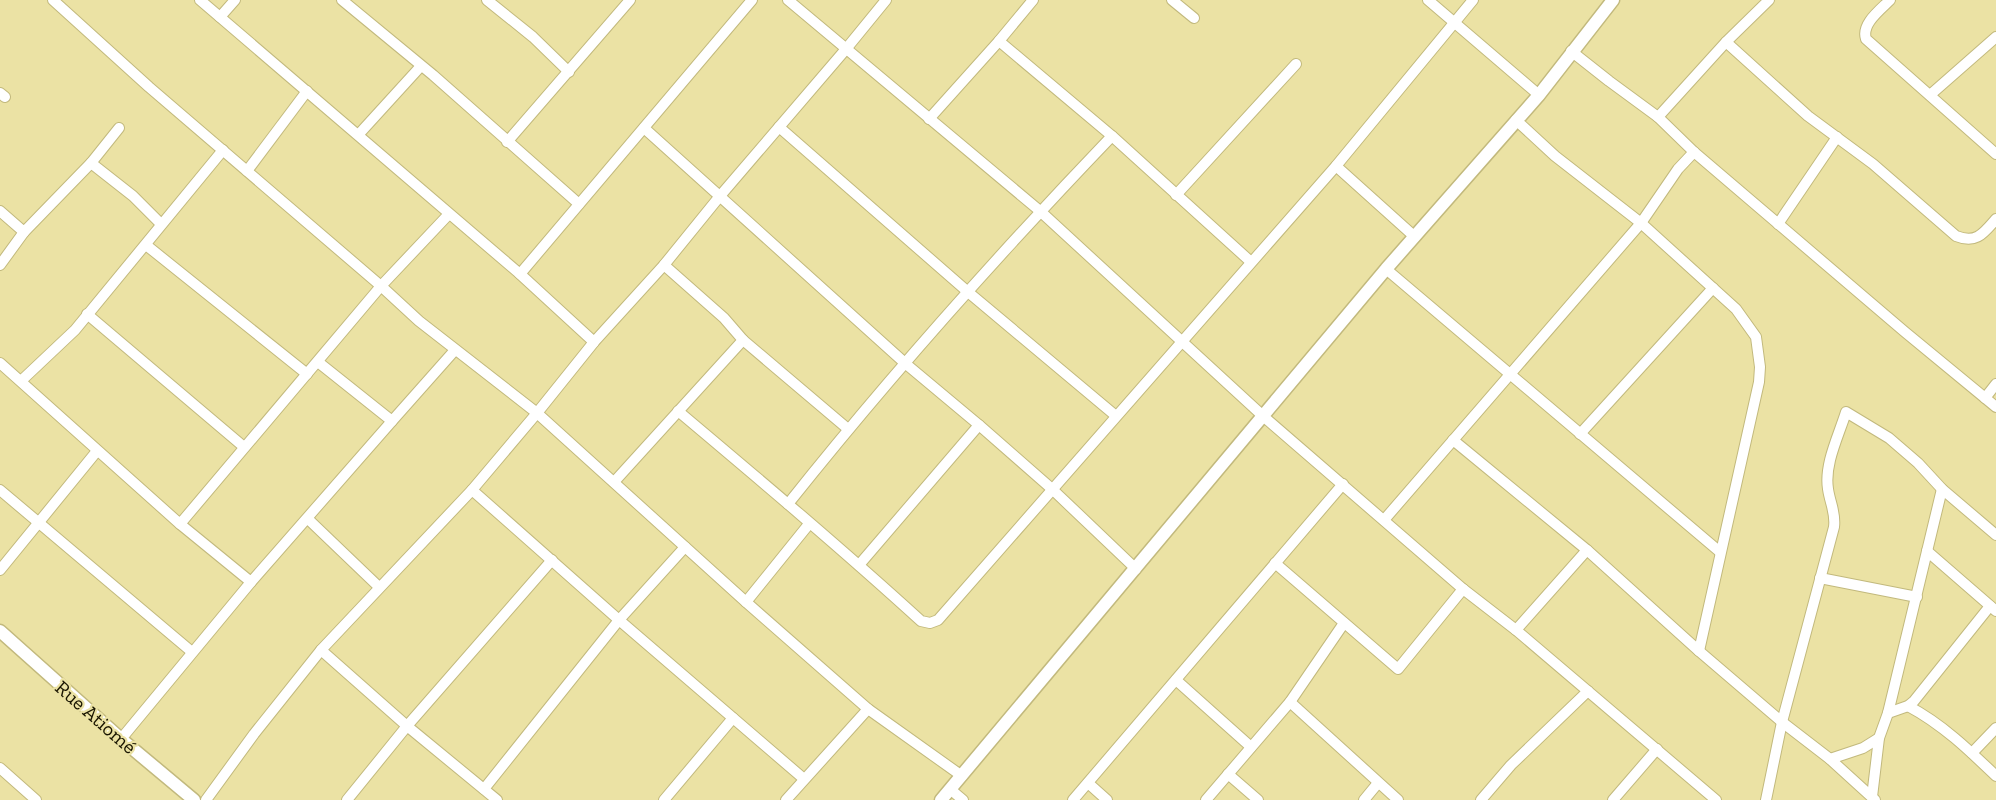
<svg xmlns="http://www.w3.org/2000/svg" width="1996" height="800" viewBox="0 0 1996 800" font-family="'Zilla Slab',serif">
	<rect width="100%" height="100%" fill="#ebe2a4"/>
	<g fill="none" stroke-linecap="round" stroke-linejoin="round">
		<defs>
			<g id="minor">
				<path d="M 53,0 L 149,87 L 381,286 L 419,321 L 537,413 L 746,602 L 868,709 L 962,776"/>
				<path d="M 200,0 L 520,274 L 594,342"/>
				<path d="M 342,0 L 433,75 L 579,204"/>
				<path d="M 487,0 L 533,37 L 569,72"/>
				<path d="M 788,0 L 1040,211 L 1263,416 L 1463,589 L 1516,630 L 1716,800"/>
				<path d="M 1172,0 L 1194,18"/>
				<path d="M 1428,0 L 1539,95"/>
				<path d="M 1890,0 C 1880,10 1861,24 1866,39 L 1996,154"/>
				<path d="M 220,17 L 235,0"/>
				<path d="M 999,41 L 1112,136 L 1251,262"/>
				<path d="M 1726,42 L 1808,116 L 1873,164 L 1956,236 C 1976,244 1983,234 1996,219"/>
				<path d="M 1571,51 L 1609,81 L 1658,117 L 1694,152 L 1905,332 L 1996,407"/>
				<path d="M 0,93 L 5,97"/>
				<path d="M 1930,95 L 1996,37"/>
				<path d="M 1658,117 L 1726,42 L 1769,0"/>
				<path d="M 929,119 L 999,41 L 1033,0"/>
				<path d="M 1516,120 L 1555,156 L 1641,223 L 1736,309 L 1756,337 L 1760,367 L 1759,382 L 1699,651"/>
				<path d="M 779,127 L 968,292 L 1116,416"/>
				<path d="M 644,128 L 906,364 L 979,425 L 1052,489 L 1136,569"/>
				<path d="M 359,134 L 421,66"/>
				<path d="M 507,142 L 630,0"/>
				<path d="M 91,163 L 133,196 L 161,224"/>
				<path d="M 1336,166 L 1415,237"/>
				<path d="M 247,171 L 307,91"/>
				<path d="M 1176,195 L 1296,64"/>
				<path d="M 0,211 L 24,232 L 91,163 L 119,128"/>
				<path d="M 1778,224 L 1837,137"/>
				<path d="M 146,245 L 307,374"/>
				<path d="M 0,265 L 24,232"/>
				<path d="M 664,265 L 724,318 L 743,340 L 848,429"/>
				<path d="M 1386,269 L 1720,552"/>
				<path d="M 520,274 L 752,0"/>
				<path d="M 87,314 L 244,447"/>
				<path d="M 318,362 L 392,421 L 455,350"/>
				<path d="M 0,363 L 180,524 L 381,286 L 449,214"/>
				<path d="M 22,380 L 75,330 L 223,150"/>
				<path d="M 1985,398 L 1996,384"/>
				<path d="M 678,411 C 760,480 842,549 921,621 L 930,623 L 938,620 L 1336,166 L 1473,0"/>
				<path d="M 1580,434 L 1713,288"/>
				<path d="M 1453,440 L 1587,550 L 1699,651 L 1782,722 L 1830,759 L 1875,800"/>
				<path d="M 614,482 L 743,340"/>
				<path d="M 0,490 L 192,652"/>
				<path d="M 472,490 L 619,620 L 804,779"/>
				<path d="M 788,504 C 890,376 999,254 1112,136"/>
				<path d="M 308,519 L 379,587"/>
				<path d="M 1384,520 L 1641,223 L 1678,169 L 1694,152"/>
				<path d="M 180,524 L 251,582 L 392,421"/>
				<path d="M 1927,551 L 1996,611"/>
				<path d="M 1275,563 L 1398,669 L 1463,589"/>
				<path d="M 859,565 L 979,425"/>
				<path d="M 0,570 L 97,451"/>
				<path d="M 1820,578 L 1917,597"/>
				<path d="M 746,602 L 809,524"/>
				<path d="M 1516,630 L 1587,550"/>
				<path d="M 321,650 L 407,726 L 497,800"/>
				<path d="M 1176,680 L 1251,747"/>
				<path d="M 1290,702 L 1398,800"/>
				<path d="M 1908,706 C 1942,724 1969,750 1996,776"/>
				<path d="M 1888,713 L 1908,706 L 1914,701 L 1990,606"/>
				<path d="M 121,739 L 251,582"/>
				<path d="M 1972,753 L 1996,728"/>
				<path d="M 1830,759 L 1863,748 L 1879,738"/>
				<path d="M 0,768 L 36,800"/>
				<path d="M 1228,774 L 1258,800"/>
				<path d="M 1088,783 L 1107,800"/>
				<path d="M 484,789 L 619,620 L 685,547"/>
				<path d="M 950,789 L 963,800"/>
				<path d="M 1872,797 L 1879,738 L 1888,713 L 1942,489"/>
				<path d="M 206,800 L 254,734 L 321,650 L 472,490 L 537,413 L 594,342 L 664,265 L 720,196 L 846,49 L 886,0"/>
				<path d="M 347,800 L 407,726 L 552,560"/>
				<path d="M 664,800 L 733,718"/>
				<path d="M 786,800 L 868,709"/>
				<path d="M 1073,800 L 1343,484"/>
				<path d="M 1206,800 L 1290,702 L 1344,623"/>
				<path d="M 1364,800 L 1378,783"/>
				<path d="M 1481,800 L 1511,765 L 1588,691"/>
				<path d="M 1613,800 L 1657,749"/>
				<path d="M 1766,800 L 1782,722 L 1834,527 C 1836,513 1830,503 1828,489 C 1824,464 1839,435 1846,412 L 1889,438 L 1918,463 L 1942,489 L 1996,535"/>
			</g>
			<g id="tertiary">
				<path d="M 0,631 L 121,739 L 194,800"/>
				<path d="M 941,800 L 1386,269 L 1539,95 L 1613,0"/>
			</g>
		</defs>
		<use href="#minor" stroke="#c2b97d" stroke-width="12"/>
		<use href="#tertiary" stroke="#c2b97d" stroke-width="15"/>
		<use href="#minor" stroke="#fff" stroke-width="10"/>
		<use href="#tertiary" stroke="#fff" stroke-width="12"/>
	</g>
	<g text-anchor="middle" dominant-baseline="central" stroke-width="4.5" stroke-linejoin="round" paint-order="stroke">
		<g font-size="20" fill="#191500" stroke="#ebe2a4">
			<text transform="translate(96 717) rotate(41)">Rue Atiomé</text>
		</g>
	</g>
</svg>
